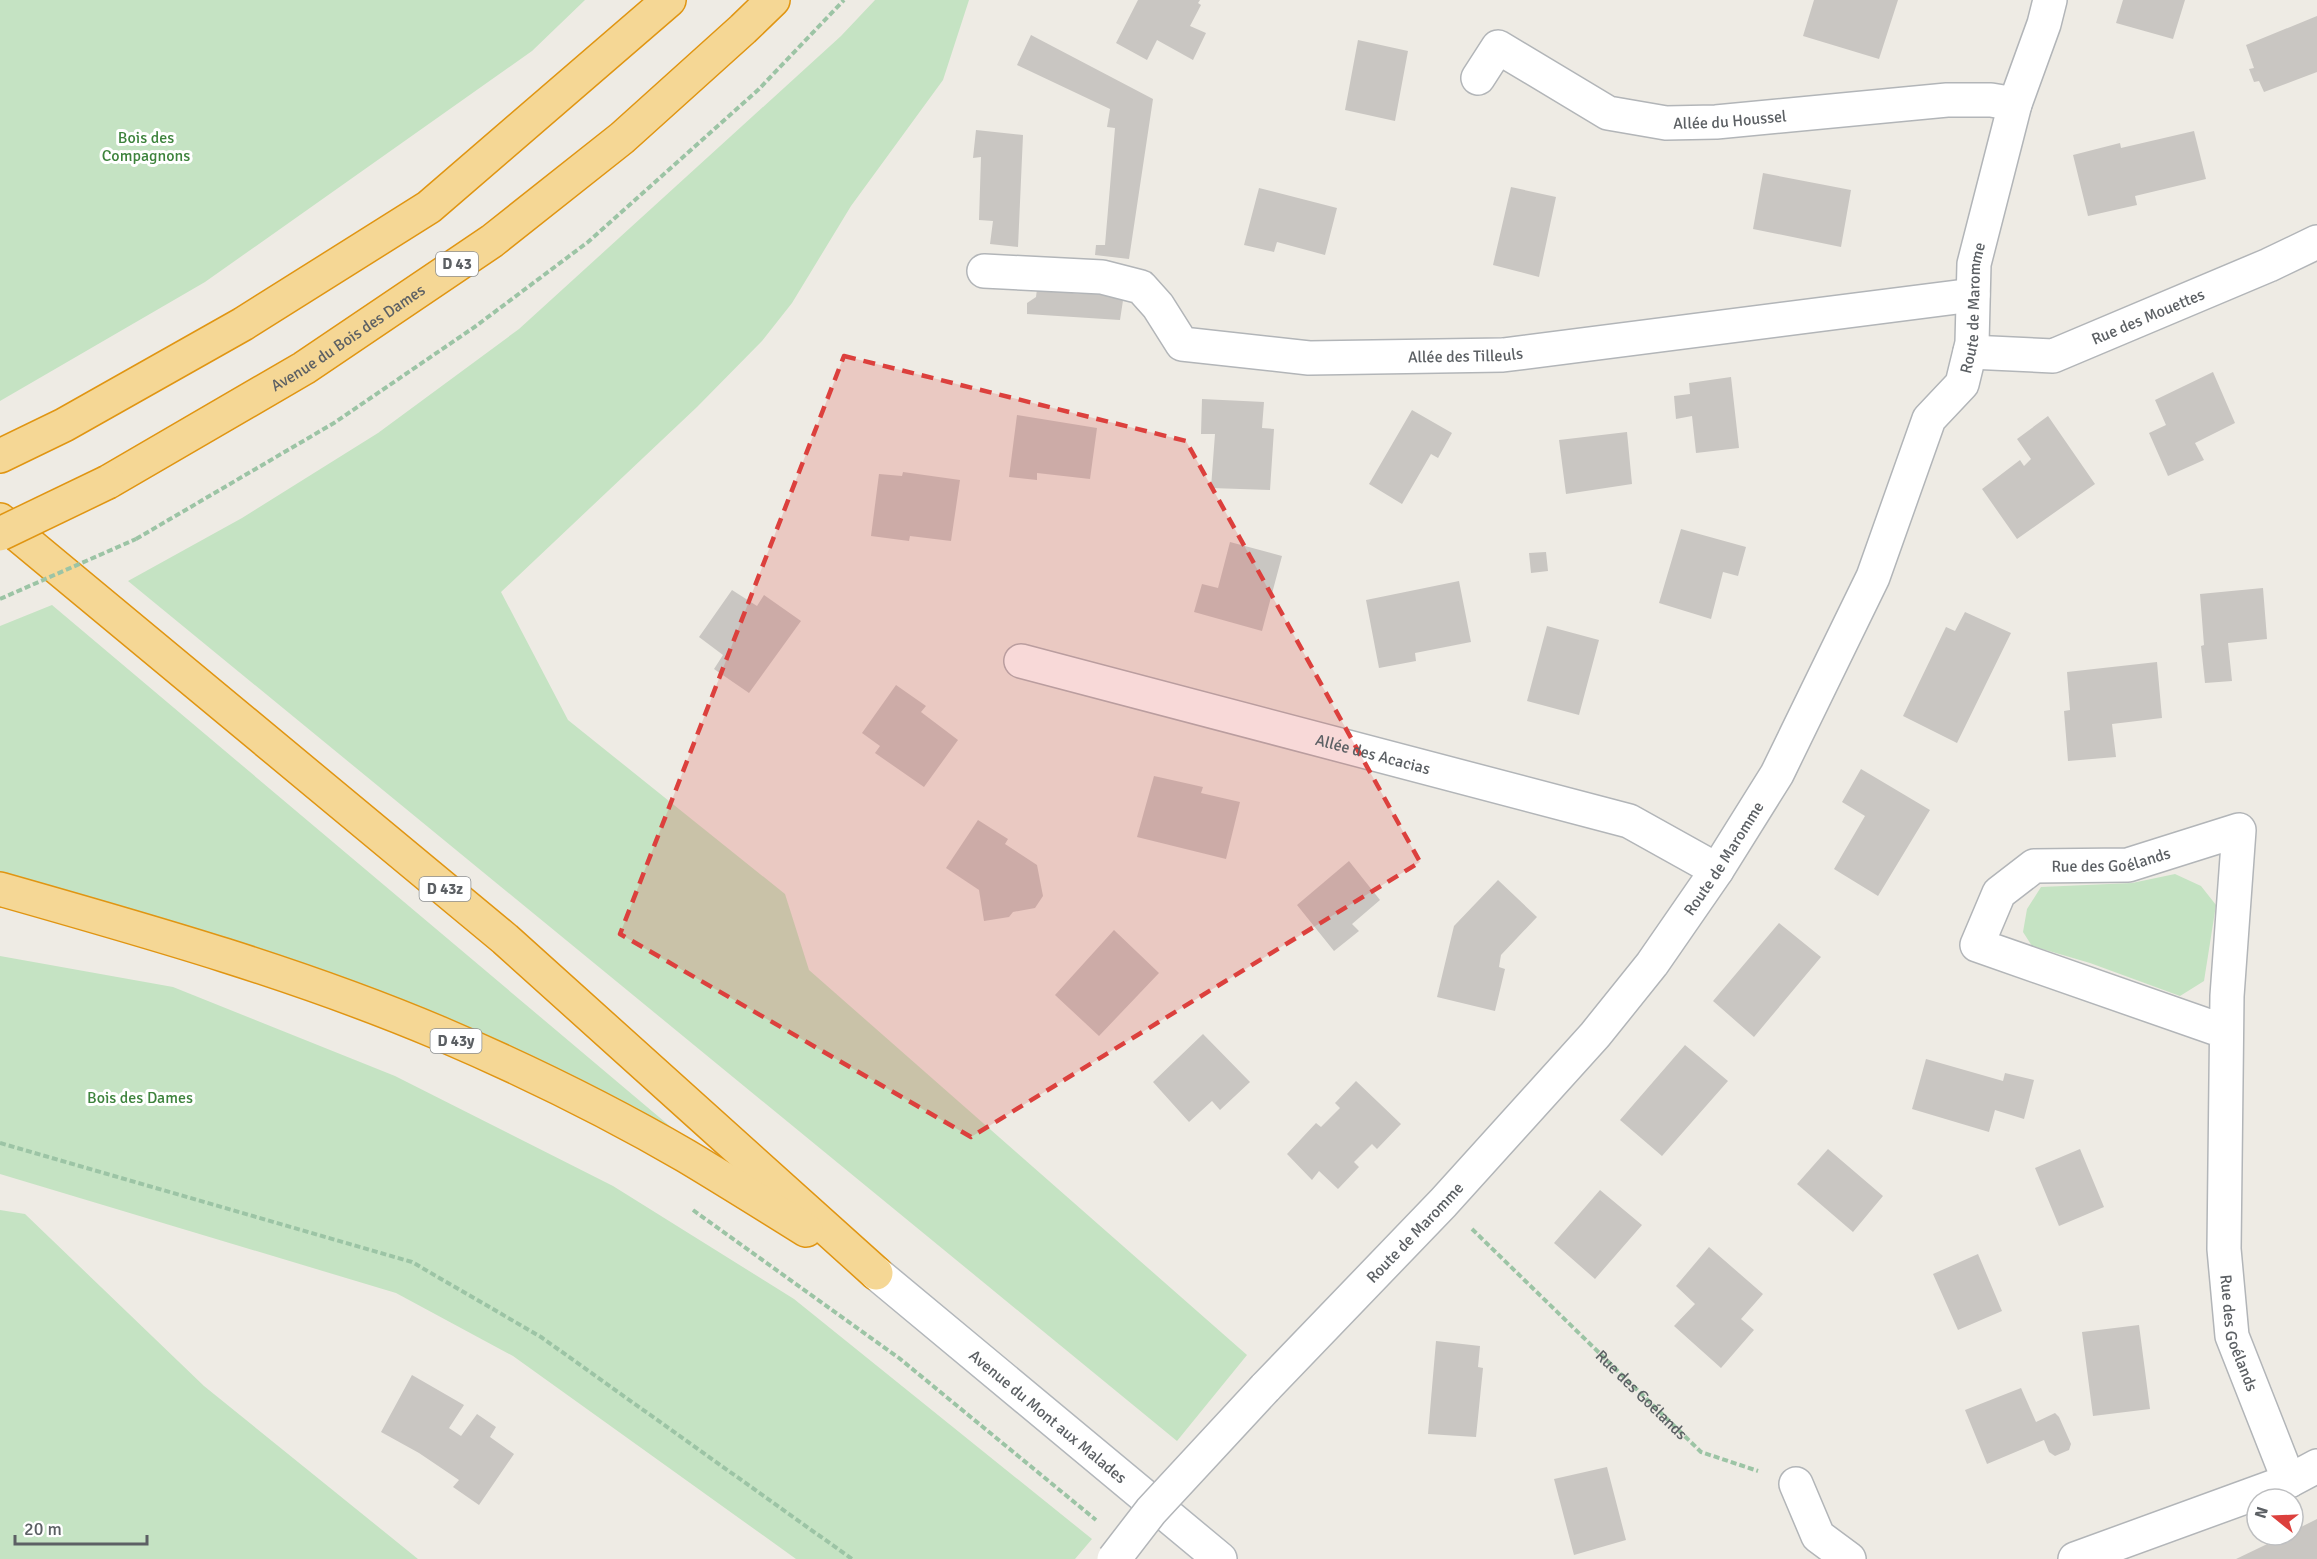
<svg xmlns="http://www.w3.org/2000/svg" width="2317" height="1559" viewBox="0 0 2317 1559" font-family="Signika,sans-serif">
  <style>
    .green { fill: #c5e3c3 }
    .building { fill: #c9c6c2 }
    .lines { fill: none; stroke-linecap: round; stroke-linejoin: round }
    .street-casing { stroke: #b2b5b8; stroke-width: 36 }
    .secondary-casing { stroke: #b3b7bb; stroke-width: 36 }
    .highway-casing { stroke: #e09512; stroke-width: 36 }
    .path { stroke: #9cc4a5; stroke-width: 4; stroke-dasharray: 6 3; stroke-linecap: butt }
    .street { stroke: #fff; stroke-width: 33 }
    .secondary { stroke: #fff; stroke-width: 33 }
    .highway { stroke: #f5d795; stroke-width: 33 }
    .street-bridge-casing { stroke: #b2b5b8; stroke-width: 36; stroke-linecap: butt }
    .highway-bridge-casing { stroke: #e09512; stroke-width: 36; stroke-linecap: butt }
    .path-bridge { stroke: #9cc4a5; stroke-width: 4; stroke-dasharray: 6 3; stroke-linecap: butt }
    .street-bridge { stroke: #fff; stroke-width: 33 }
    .highway-bridge { stroke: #f5d795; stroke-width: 33 }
    .marked { fill: #dc403d; fill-opacity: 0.2; stroke: #dc403d; stroke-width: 4.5; stroke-dasharray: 12 8; stroke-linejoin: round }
    .labels { text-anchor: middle; stroke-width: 6; stroke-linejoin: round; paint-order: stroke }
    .shield { fill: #fff; stroke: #8d9092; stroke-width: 1.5 }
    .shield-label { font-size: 15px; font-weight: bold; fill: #5c6064 }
    .street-label { font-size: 16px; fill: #5c6064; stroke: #fff }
    .park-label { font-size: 16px; fill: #3d833c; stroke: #fff }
  </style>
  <rect width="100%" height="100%" fill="#eeebe4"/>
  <path class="green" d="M0,0H585L532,51L205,282L0,401Z
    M875,0H969L943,80L851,206L792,303L762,341L697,407L501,592L568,720L785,894L809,970L1247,1355L1177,1441L128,581L242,518L378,433L519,329L841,36Z
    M52,605L672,1128L660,1141L317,969L163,918L0,881V626Z
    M2175,874L2201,886L2216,905L2204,981L2180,996L2090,963L2032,946L2023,932L2027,909L2041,887L2132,883Z
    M0,956L173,987L395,1076L613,1186L794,1299L1092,1539L1075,1559H796L513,1356L396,1293L0,1174Z
    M0,1210L25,1214L204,1386L418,1559H0Z"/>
  <path class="building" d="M1138,0H1200L1198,3L1201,5L1190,26L1206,33L1193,60L1157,40L1147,60L1116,43Z
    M1814,0H1898L1879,59L1803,36Z
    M2123,0H2185L2173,39L2116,23Z
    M2317,16V72L2264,92L2259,81L2254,82L2249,69L2254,68L2246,45Z
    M1031,35L1153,99L1129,259L1095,255L1096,245H1105L1115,128L1107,127L1110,109L1017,65Z
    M1358,40L1408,51L1395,121L1345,110Z
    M976,130L1023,135L1018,247L990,244L993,221L979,220L981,157L973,158Z
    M2194,131L2206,179L2135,196L2137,205L2088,216L2073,155L2120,143L2121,148Z
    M1763,173L1851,190L1841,247L1753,229Z
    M1511,187L1556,197L1539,277L1493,265Z
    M1259,188L1337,208L1325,255L1277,242L1274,252L1244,245Z
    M1037,289L1081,294H1124L1120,320L1027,314V303L1036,297Z
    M2213,372L2235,423L2195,443L2204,460L2168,476L2149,433L2166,425L2155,400Z
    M1731,377L1739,448L1696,453L1692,416L1676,419L1674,396L1690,394L1689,383Z
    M1202,399L1264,402L1262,428L1274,429L1270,490L1211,488L1215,434H1201Z
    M1412,410L1452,433L1438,458L1431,454L1402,504L1369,484Z
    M1017,415L1097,428L1090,479L1037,473V480L1009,477Z
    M2048,416L2095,484L2017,539L1982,489L2020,460L2024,466L2031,459L2017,439Z
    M1627,432L1632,484L1566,494L1559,440Z
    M903,472L960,480L951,541L910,536L909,541L871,536L879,474L902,476Z
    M1681,529L1746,547L1738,576L1723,572L1711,619L1659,603Z
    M1230,542L1282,556L1262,631L1194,612L1202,584L1218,588Z
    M1546,552L1548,571L1531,573L1529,553Z
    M1459,581L1471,642L1415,653L1416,661L1379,668L1366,600Z
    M2263,588L2267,639L2228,643L2232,681L2205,683L2201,646L2204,645L2200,594Z
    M732,590L757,606L764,595L801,621L749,693L714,669L723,655L699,637Z
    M1965,612L2011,633L1957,743L1903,716L1946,627L1955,631Z
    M1547,626L1599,640L1579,715L1527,701Z
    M2157,662L2162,718L2112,724L2116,757L2068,761L2064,711L2070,710L2067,672Z
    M896,685L926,706L921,712L958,740L924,787L875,753L880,746L862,733Z
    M1861,769L1930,810L1878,896L1834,869L1865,816L1842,802Z
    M1154,776L1203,787L1201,793L1240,802L1226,859L1137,837Z
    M978,820L1008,839L1005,844L1037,865L1043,896L1035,908L1013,912L1009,917L984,921L979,890L946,868Z
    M1349,861L1380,900L1352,924L1359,931L1334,951L1297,905Z
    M1498,880L1537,917L1501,955L1499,967L1505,969L1495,1011L1437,997L1454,926Z
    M1779,923L1821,957L1754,1037L1713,1001Z
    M1114,930L1159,973L1099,1036L1055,995Z
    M1203,1034L1250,1082L1220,1110L1212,1101L1189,1122L1153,1082Z
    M1685,1045L1728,1081L1662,1156L1620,1120Z
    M1926,1059L2003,1081L2005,1073L2034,1080L2024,1119L1995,1110L1989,1132L1912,1109Z
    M1356,1081L1401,1124L1377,1149L1372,1144L1354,1162L1359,1167L1338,1189L1319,1171L1312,1180L1287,1154L1316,1123L1321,1127L1340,1108L1335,1103Z
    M1828,1149L1883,1196L1853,1232L1797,1184Z
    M2080,1149L2104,1207L2059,1226L2035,1168Z
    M1600,1190L1642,1225L1595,1279L1554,1243Z
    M1709,1247L1763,1294L1741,1319L1754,1330L1721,1368L1674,1326L1695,1304L1676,1286Z
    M1978,1254L2002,1311L1958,1330L1933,1274Z
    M2139,1325L2150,1409L2093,1416L2082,1332Z
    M1436,1341L1480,1346L1478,1367L1483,1368L1476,1437L1428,1434Z
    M412,1375L464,1405L449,1428L461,1436L477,1414L496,1427L490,1437L514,1454L479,1505L453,1487L459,1480L419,1453L381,1432Z
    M2021,1388L2036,1422L2055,1413L2059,1417L2071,1444L2069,1450L2055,1456L2049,1452L2044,1440L1987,1464L1965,1410Z
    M1607,1467L1626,1540L1574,1555L1554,1479Z
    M2317,1519V1559H2236L2286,1535H2293V1531Z"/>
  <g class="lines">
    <g class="street-casing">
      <g id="street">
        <path id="s2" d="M1478,78L1498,47L1608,113L1666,123L1716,122L1947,100H1991L2015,104"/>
        <path id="s3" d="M984,271L1102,277L1141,287L1158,306L1182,344L1309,358L1503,355L1973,295"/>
        <path id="s4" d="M1970,352L2053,356L2269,265L2317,242"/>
        <path id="s5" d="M1021,661L1629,821L1717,870"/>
        <path id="s6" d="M2226,1032L1977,945L1999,893L2034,866L2128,865L2239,830L2227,996L2224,1249L2232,1336L2289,1481"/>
        <path id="s7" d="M1265,1388L1443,1203L1595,1035L1652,964L1717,870L1777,774L1873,577L1929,419L1962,384L1972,343L1974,264L2015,104L2044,24L2050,0"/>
        <path d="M1796,1484L1818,1536L1849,1559"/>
        <path d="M2075,1559L2289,1481L2317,1466"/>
      </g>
    </g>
    <g class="secondary-casing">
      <g id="secondary">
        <path id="s8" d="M876,1273L1220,1559"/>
      </g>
    </g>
    <g class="highway-casing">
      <g id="highway">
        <path d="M0,456L64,425L243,324L429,207L669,0"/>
        <path id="s9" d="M108,482L304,368L492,241L622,138L743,29L773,0"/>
        <path d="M0,520L505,939L876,1273"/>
        <path d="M0,889C148,931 297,973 439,1033C523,1069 607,1110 686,1156C726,1180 766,1205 806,1230"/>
      </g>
    </g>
    <g class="path">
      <path d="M136,539L334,423L476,326L588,242L759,89L844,0"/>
      <path d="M0,1143L412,1262L541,1337L852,1559"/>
      <path d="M693,1210L899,1358L1096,1520"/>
      <path id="s1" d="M1472,1229L1701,1452L1758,1471"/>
    </g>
    <use href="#street" class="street"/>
    <use href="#secondary" class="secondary"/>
    <use href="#highway" class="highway"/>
    <g class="street-bridge-casing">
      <path id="street-bridge" d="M1114,1559L1151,1511L1265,1388"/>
    </g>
    <g class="highway-bridge-casing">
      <path id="highway-bridge" d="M0,534L108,482"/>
    </g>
    <path class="path-bridge" d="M0,599L136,539"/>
    <use href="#street-bridge" class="street-bridge"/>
    <use href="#highway-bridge" class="highway-bridge"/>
  </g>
  <path class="marked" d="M844,356L1186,441L1420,862L971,1137L620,934Z"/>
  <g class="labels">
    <g class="shield">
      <rect x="436" y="252" width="42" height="24" rx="4.5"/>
      <rect x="419.5" y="877" width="51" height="24" rx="4.5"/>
      <rect x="430.5" y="1029" width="51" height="24" rx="4.5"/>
    </g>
    <g class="shield-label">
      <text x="457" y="269">D 43</text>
      <text x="445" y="894">D 43z</text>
      <text x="456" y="1046">D 43y</text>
    </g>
    <g class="street-label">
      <text dy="6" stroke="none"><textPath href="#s2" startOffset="288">Allée du Houssel</textPath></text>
      <text dy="6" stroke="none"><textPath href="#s7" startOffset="1314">Route de Maromme</textPath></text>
      <text dy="6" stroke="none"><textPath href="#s4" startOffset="186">Rue des Mouettes</textPath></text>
      <text dy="6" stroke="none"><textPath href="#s9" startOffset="280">Avenue du Bois des Dames</textPath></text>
      <text dy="6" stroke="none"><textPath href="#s3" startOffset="513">Allée des Tilleuls</textPath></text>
      <text dy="6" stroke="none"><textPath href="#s5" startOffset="364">Allée des Acacias</textPath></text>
      <text dy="6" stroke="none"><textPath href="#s7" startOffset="702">Route de Maromme</textPath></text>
      <text dy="6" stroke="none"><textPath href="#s6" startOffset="442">Rue des Goélands</textPath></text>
      <text dy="6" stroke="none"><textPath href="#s7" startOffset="216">Route de Maromme</textPath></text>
      <text dy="6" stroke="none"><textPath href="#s6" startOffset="1080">Rue des Goélands</textPath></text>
      <text dy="6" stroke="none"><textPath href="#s1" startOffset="237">Rue des Goélands</textPath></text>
      <text dy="6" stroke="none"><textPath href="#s8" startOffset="224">Avenue du Mont aux Malades</textPath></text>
    </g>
    <g class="park-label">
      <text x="146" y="143">Bois des<tspan x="146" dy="18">Compagnons</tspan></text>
      <text x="140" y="1103">Bois des Dames</text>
    </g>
  </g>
  <g transform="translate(2275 1517) rotate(288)"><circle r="28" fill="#ffffff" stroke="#bebfc1" stroke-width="1.5"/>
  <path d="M0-4.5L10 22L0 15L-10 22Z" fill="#dc403d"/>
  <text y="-9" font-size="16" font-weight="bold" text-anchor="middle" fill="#5c6064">N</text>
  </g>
  <path d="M15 1535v9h132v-9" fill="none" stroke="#5c6064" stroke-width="3"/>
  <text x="24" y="1535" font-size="18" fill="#5c6064" stroke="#ffffff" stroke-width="4.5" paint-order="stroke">20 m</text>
</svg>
